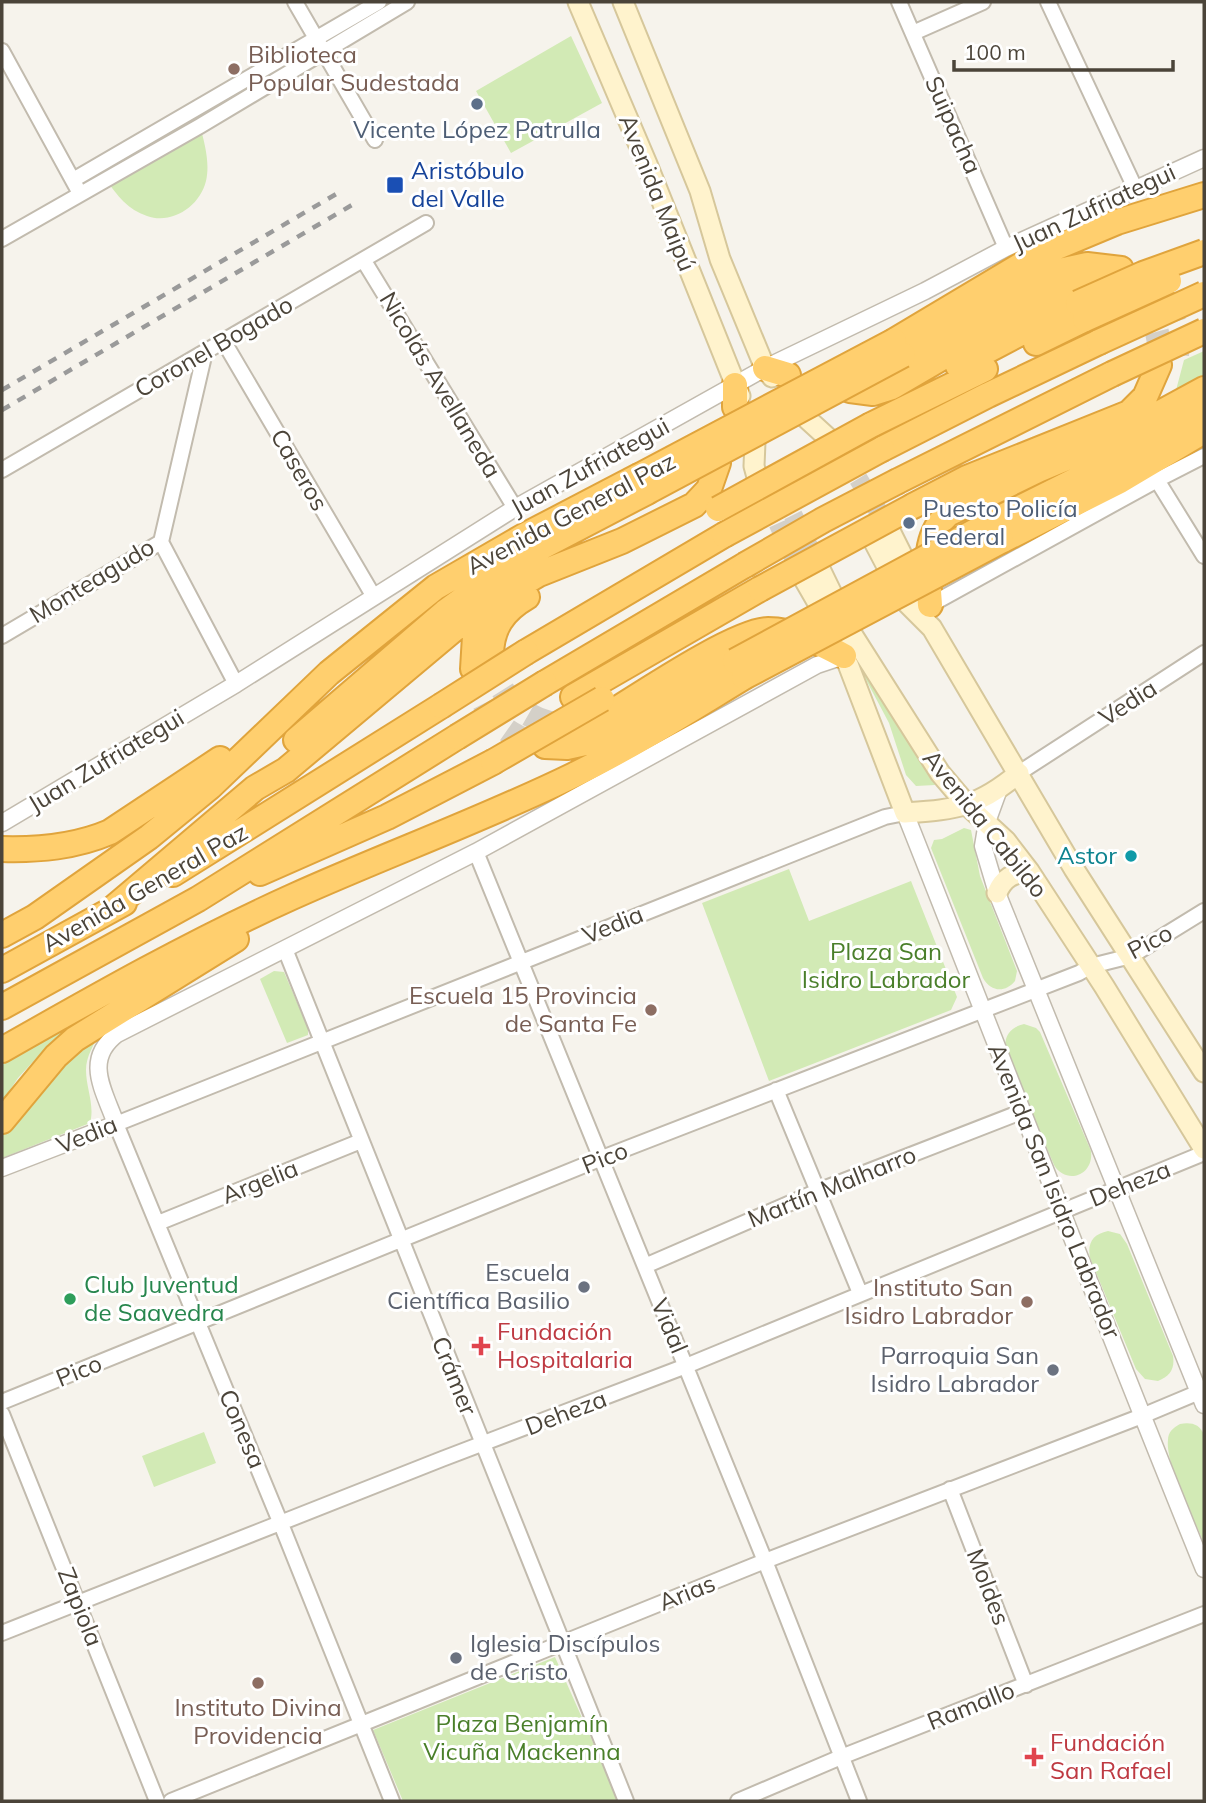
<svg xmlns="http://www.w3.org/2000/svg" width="1206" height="1803" viewBox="0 0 1206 1803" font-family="Mulish,sans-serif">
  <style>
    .green { fill: #d2eab5 }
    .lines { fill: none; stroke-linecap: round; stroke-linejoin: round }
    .secondary-tunnel { stroke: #d4d0c8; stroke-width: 19; stroke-dasharray: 19 10; stroke-linecap: butt }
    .motorway-tunnel { stroke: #d4d0c8; stroke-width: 24; stroke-dasharray: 24 12; stroke-linecap: butt }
    .minor-casing { stroke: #c2bbae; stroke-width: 18 }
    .tertiary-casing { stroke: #c2bbae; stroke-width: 19 }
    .secondary-casing { stroke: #d6c79b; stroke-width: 23 }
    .motorway-casing { stroke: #e0a43c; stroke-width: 28 }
    .minor { stroke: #fff; stroke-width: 14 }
    .tertiary { stroke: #fff; stroke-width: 16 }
    .secondary { stroke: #fff3cd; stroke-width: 19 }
    .motorway { stroke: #ffcf6e; stroke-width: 24 }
    .rail { stroke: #9a9a9a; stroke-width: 4.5; stroke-dasharray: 9 9; stroke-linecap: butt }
    .motorway-bridge-casing { stroke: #e0a43c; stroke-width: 28; stroke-linecap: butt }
    .motorway-bridge { stroke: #ffcf6e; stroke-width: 24 }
    .education-dot { fill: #8d6e63; stroke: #fff; stroke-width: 2.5 }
    .service-dot { fill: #5c6f8a; stroke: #fff; stroke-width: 2.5 }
    .transit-dot { fill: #1a4fb4; stroke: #fff; stroke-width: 2.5 }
    .culture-dot { fill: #0f9aa8; stroke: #fff; stroke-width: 2.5 }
    .worship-dot { fill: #6b7280; stroke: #fff; stroke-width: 2.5 }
    .leisure-dot { fill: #2e9e5b; stroke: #fff; stroke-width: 2.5 }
    .health-dot { fill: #e0444e; stroke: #fff; stroke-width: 2.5 }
    .labels { text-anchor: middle; stroke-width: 6; stroke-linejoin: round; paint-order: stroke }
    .education-label { font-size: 24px; fill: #785e54; stroke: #fff; text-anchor: end }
    .street-label { font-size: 24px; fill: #4b4439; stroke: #fff }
    .service-label { font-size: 24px; fill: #4e5e75; stroke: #fff }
    .transit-label { font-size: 24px; fill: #164399; stroke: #fff; text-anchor: start }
    .culture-label { font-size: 24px; fill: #0d838f; stroke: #fff; text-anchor: end }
    .park-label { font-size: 24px; fill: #4a7f2a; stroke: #fff }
    .worship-label { font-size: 24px; fill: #5b616d; stroke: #fff; text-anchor: end }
    .leisure-label { font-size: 24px; fill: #27864d; stroke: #fff; text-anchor: start }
    .health-label { font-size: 24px; fill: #be3a42; stroke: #fff; text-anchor: start }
  </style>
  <rect width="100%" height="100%" fill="#f6f3ec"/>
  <path class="green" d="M571,36L602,103L511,153L476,91Z
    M200,126C205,144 210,164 206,181C200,206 172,225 147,216C128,210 117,195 106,180Z
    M1204,351V379L1175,394L1184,360Z
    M859,656L934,780L935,785L916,786L906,775L889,723L855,659Z
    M964,828L971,830L980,876L1017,971L1015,981C1005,993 991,992 983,978L931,848L934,840L942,839Z
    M789,869L809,921L911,881L957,997L951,1010L769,1081L702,903Z
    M186,957L52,1041L18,1078L2,1102V1065Z
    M274,971L284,972L308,1028V1035L287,1043L260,979Z
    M1024,1024L1036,1028L1040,1032L1091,1151C1094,1176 1066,1185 1054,1165L1006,1051C1003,1037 1010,1027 1024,1024Z
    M100,1032C94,1045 86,1056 86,1070C86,1088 95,1105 90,1123L2,1158V1135L34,1090Z
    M1108,1231L1120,1234L1127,1244L1173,1356C1175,1369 1170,1376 1158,1381L1145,1379L1136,1369L1090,1258C1087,1243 1093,1234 1108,1231Z
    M1180,1424C1191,1422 1200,1424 1204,1435V1543C1194,1519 1165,1464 1168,1440C1168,1432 1173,1428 1180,1424Z
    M204,1432L216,1463L154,1487L142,1456Z
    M555,1657L619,1801H403L373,1730Z"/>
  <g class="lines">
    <path class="secondary-tunnel" d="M821,442L871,536
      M843,454L888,527
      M780,489L818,565
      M766,497L801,574"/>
    <path class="motorway-tunnel" d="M1138,276C1167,294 1180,322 1177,355
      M1139,301C1156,318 1162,342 1159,365
      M491,656C496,700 530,724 572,727
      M473,669C482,713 500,736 545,746"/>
    <g class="minor-casing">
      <path id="minor" d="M295,2L375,140
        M899,2L1006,248
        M1048,2L1135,188
        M913,33L983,2
        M2,51L77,188
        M73,180L379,2
        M2,239L200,126L407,2
        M364,261L515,508
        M224,342L374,597
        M2,470L426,223
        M1157,480L1204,556
        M161,542L236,684
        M930,605L1157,480L1204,456
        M2,636L161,542L205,352
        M1019,773L1204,653
        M476,852L765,1561L859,1801
        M285,949L626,1801
        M776,1090L860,1293
        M158,1223L361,1141
        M645,1266L818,1191L1021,1112
        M2,1402L602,1158L1079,973L1091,966L1131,956L1204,911
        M2,1414L157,1801
        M950,1489L1026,1685
        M2,1633L442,1459L686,1366L1204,1153
        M171,1801L765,1561L1142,1416L1204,1390
        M392,1801L281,1524L116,1124L885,817L905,813
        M738,1801L841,1757L1204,1614"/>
    </g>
    <g class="tertiary-casing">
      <path id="tertiary" d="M999,789L987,822L983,846L997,893L1204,1405
        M905,813C1005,1065 1102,1318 1204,1569
        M2,823L236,684L515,508L765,368L925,291L1006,248L1204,158
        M2,1168L116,1124C104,1090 83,1060 117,1034L476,852L817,665L844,656"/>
    </g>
    <g class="secondary-casing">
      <path id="secondary" d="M578,2L647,164L740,396
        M623,2L700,191L720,259L765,368L772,377
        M805,417L828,438
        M755,442L754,466L757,477
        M888,527L901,553L908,582
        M871,536L905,601L932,628L1074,869L1204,1072
        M818,565L850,631L940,773L968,806L1006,841L1029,871L1104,986L1204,1149
        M801,574L838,638L905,813C957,809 977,808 1019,773
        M997,893C1003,878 1013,873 1029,871"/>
    </g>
    <g class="motorway-casing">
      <path id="motorway" d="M894,341L1038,255L1117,222L1204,195
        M1036,343L1085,319
        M903,355L1055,272L1087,265L1121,269
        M958,366L1078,303
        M765,368L788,375
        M850,390L873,393L892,387L1054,292L1078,285L1095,284
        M735,407V385
        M871,425L985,369
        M882,449L988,395L1099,342
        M898,481L1112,374
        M913,506L967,478L1129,413L1145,397L1159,365
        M992,522L1118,459L1204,409
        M1001,541L1120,481L1204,431
        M930,605C928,574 922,536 948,514L1038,470L1114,438L1204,389
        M526,652L724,535
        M491,656C491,628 503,611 527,597
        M473,669L475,636L489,612
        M545,683L745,565
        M573,697L760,589
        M572,727H582L601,719C634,699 735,630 768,630C794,630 822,644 844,656
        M296,740L445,612L499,573L534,551L647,492
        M545,746L567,747L585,743L735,661
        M2,849C39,850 75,847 110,832L220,759
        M260,873L387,817L493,762
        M173,874L441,706
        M111,910L255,788L286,770L453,630L500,597L539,574L622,541L694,505L709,489L718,463
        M2,935L35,917L149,837L210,787L329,673L436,587L524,536L639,476
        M2,970L124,903
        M2,1007L198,899L457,737
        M2,1050C97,996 192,942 292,897C385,855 482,820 574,775C633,746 688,711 744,677
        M2,1121L56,1056L75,1039L236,939"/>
    </g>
    <use href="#minor" class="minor"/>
    <use href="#tertiary" class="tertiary"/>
    <use href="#secondary" class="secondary"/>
    <use href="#motorway" class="motorway"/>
    <path class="rail" d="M2,390L343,190
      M2,410L352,205"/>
    <g class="motorway-bridge-casing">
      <path id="motorway-bridge" d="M1078,303L1143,274L1204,252
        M1085,319L1169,281
        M1099,342L1204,294
        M1112,374L1204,331
        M639,476L894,341
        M647,492L903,355
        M718,509L871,425
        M724,535L882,449
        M745,565L823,520L898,481
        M760,589L913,506
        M735,661L992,522
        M744,677L1001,541
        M441,706L526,652
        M457,737L545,683
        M493,762L602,699"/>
    </g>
    <use href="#motorway-bridge" class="motorway-bridge"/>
  </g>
  <g class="education-dot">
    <circle cx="234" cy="69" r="7"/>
    <circle cx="651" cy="1010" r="7"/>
    <circle cx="1027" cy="1302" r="7"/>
    <circle cx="258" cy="1683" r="7"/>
  </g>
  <g class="service-dot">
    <circle cx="477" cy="104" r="7"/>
    <circle cx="909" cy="523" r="7"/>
  </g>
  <rect class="transit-dot" x="386" y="176" width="18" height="18" rx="3.5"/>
  <circle class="culture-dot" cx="1131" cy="856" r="7"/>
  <g class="worship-dot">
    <circle cx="584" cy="1287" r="7"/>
    <circle cx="1053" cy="1370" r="7"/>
    <circle cx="456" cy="1658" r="7"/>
  </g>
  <circle class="leisure-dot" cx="70" cy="1299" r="7"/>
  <g class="health-dot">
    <path d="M477.5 1335.5h7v7h7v7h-7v7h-7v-7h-7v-7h7z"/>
    <path d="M1030.5 1746.5h7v7h7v7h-7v7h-7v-7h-7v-7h7z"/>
  </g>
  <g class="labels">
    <g class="education-label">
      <text x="248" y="63" text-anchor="start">Biblioteca<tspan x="248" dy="28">Popular Sudestada</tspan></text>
      <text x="637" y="1004">Escuela 15 Provincia<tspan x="637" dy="28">de Santa Fe</tspan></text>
      <text x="1013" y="1296">Instituto San<tspan x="1013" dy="28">Isidro Labrador</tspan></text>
      <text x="258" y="1716" text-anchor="middle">Instituto Divina<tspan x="258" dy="28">Providencia</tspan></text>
    </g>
    <g class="street-label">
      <text transform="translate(953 125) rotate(66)" y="8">Suipacha</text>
      <text transform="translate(657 193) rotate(68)" y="8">Avenida Maipú</text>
      <text transform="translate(1094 208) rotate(-25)" y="8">Juan Zufriategui</text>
      <text transform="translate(214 347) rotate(-30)" y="8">Coronel Bogado</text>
      <text transform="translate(440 385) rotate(59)" y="8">Nicolás Avellaneda</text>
      <text transform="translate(590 467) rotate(-29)" y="8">Juan Zufriategui</text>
      <text transform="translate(299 470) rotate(60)" y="8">Caseros</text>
      <text transform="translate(571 514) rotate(-28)" y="8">Avenida General Paz</text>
      <text transform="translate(92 581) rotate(-31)" y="8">Monteagudo</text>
      <text transform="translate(1128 703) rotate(-33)" y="8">Vedia</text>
      <text transform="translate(106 761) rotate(-31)" y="8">Juan Zufriategui</text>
      <text transform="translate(985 824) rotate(51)" y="8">Avenida Cabildo</text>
      <text transform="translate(145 888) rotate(-30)" y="8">Avenida General Paz</text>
      <text transform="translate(613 925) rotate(-22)" y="8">Vedia</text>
      <text transform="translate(1150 942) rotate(-28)" y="8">Pico</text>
      <text transform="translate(87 1135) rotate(-22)" y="8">Vedia</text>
      <text transform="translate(605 1158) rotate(-22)" y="8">Pico</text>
      <text transform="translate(260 1182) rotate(-22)" y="8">Argelia</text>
      <text transform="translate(1130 1184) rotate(-22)" y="8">Deheza</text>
      <text transform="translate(832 1187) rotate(-22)" y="8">Martín Malharro</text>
      <text transform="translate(1054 1191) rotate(68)" y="8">Avenida San Isidro Labrador</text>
      <text transform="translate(669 1326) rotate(67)" y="8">Vidal</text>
      <text transform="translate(79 1371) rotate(-22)" y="8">Pico</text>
      <text transform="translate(454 1376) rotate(68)" y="8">Crámer</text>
      <text transform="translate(566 1413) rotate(-21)" y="8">Deheza</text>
      <text transform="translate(242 1429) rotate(67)" y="8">Conesa</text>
      <text transform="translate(988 1587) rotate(69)" y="8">Moldes</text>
      <text transform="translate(687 1593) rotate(-22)" y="8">Arias</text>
      <text transform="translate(80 1607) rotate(68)" y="8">Zapiola</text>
      <text transform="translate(971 1706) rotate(-22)" y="8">Ramallo</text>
    </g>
    <g class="service-label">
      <text x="477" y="138">Vicente López Patrulla</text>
      <text x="923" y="517" text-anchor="start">Puesto Policía<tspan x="923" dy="28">Federal</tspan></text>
    </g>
    <g class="transit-label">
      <text x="411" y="179">Aristóbulo<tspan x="411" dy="28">del Valle</tspan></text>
    </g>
    <g class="culture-label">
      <text x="1117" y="864">Astor</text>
    </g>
    <g class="park-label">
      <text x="886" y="960">Plaza San<tspan x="886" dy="28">Isidro Labrador</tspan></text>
      <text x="522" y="1732">Plaza Benjamín<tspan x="522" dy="28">Vicuña Mackenna</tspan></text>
    </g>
    <g class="worship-label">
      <text x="570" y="1281">Escuela<tspan x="570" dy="28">Científica Basilio</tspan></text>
      <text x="1039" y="1364">Parroquia San<tspan x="1039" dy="28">Isidro Labrador</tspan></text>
      <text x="470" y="1652" text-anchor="start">Iglesia Discípulos<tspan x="470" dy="28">de Cristo</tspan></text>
    </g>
    <g class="leisure-label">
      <text x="84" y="1293">Club Juventud<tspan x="84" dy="28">de Saavedra</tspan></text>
    </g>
    <g class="health-label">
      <text x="497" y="1340">Fundación<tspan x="497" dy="28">Hospitalaria</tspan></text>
      <text x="1050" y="1751">Fundación<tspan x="1050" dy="28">San Rafael</tspan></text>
    </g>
  </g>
  <rect width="1206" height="1803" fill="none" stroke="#4b4439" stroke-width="7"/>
  <path d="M954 60v10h219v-10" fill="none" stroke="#4b4439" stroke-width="3.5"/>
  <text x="964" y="60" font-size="21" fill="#4b4439" stroke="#ffffff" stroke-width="5" paint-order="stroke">100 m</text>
</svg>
